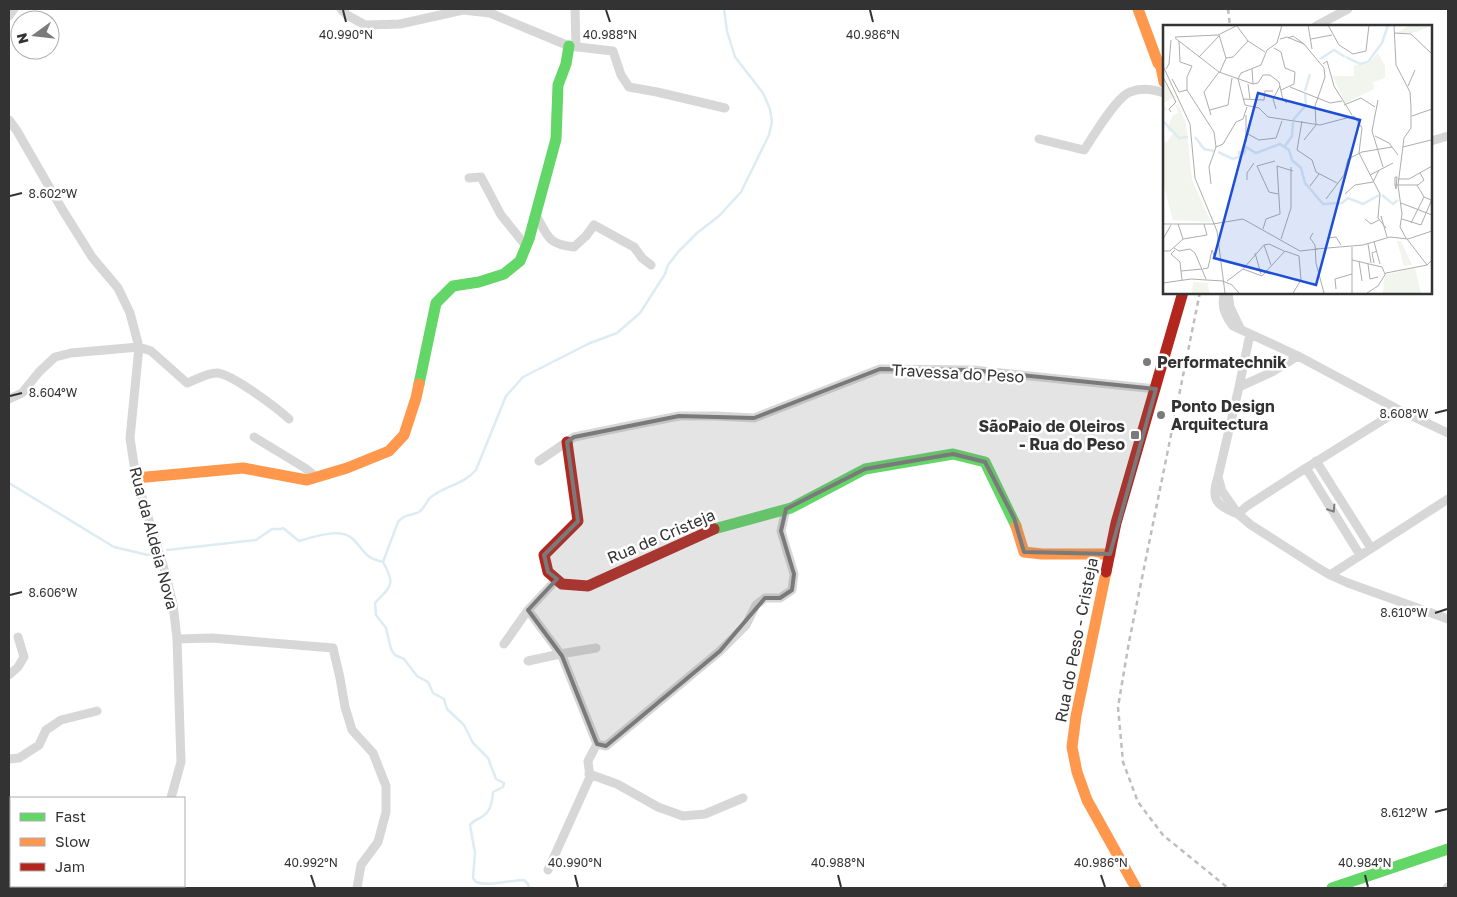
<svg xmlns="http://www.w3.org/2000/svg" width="1457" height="897" viewBox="0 0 1457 897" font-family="'Golos Text',sans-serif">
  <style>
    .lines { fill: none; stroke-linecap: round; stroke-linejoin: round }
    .stream { stroke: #ddebf3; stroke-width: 2.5 }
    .street { stroke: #d7d7d7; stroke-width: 9 }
    .fast { stroke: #63d668; stroke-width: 11 }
    .slow { stroke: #ff974d; stroke-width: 11 }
    .jam { stroke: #b3261e; stroke-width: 11 }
    .rail { stroke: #bebebe; stroke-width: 2.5; stroke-dasharray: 5 4; stroke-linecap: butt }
    .oneway { stroke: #7d7d7d }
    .marked { fill: #7a7a7a; fill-opacity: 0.2; stroke: #7a7a7a; stroke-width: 4; stroke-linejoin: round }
    .ticks { fill: none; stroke: #333; stroke-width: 2 }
    .poi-dot { fill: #7a7a7a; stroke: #fff; stroke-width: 2 }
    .labels { text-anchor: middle; stroke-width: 5; stroke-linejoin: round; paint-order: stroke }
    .poi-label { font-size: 16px; font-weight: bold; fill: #333; stroke: #fff; text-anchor: start }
    .street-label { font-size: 16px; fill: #333; stroke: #fff }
    .inset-river { fill: none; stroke: #ddebf3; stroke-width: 2.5 }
    .inset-road { fill: none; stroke: #adadad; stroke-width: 1 }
    .view { fill: #1d4ed8; fill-opacity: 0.15; stroke: #1d4ed8; stroke-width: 2.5 }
    .inset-edge { fill: none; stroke: #333; stroke-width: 2.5 }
    .ticks-label { font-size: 12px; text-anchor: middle; fill: #333; stroke: #fff; stroke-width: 5; stroke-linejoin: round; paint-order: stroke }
  </style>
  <rect width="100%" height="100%" fill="#fff"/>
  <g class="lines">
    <path class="stream" d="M9,483L114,547L148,555L155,554
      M167,550L256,540L272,529H281L283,528L299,541C313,537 341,527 353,539C366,552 363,557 383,562
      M383,562L398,522C404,514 411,516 419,512C425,508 426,501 431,497C445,486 464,484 476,470L506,396L523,377L590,343L617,333L640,313L665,274L668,265L679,251L697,233L719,216L741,192L769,135L772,122L770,109L763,93L735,57L727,31L724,9
      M383,562C396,585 391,586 375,603L376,615L386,628L391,649L395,655L404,659L417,676L428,682L433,693L444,699L447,709L464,725L473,743L488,758L496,779L504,783L503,787L493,792C492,803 491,812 480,818C475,820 473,821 470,825L475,853L473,878L476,882C489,887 509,880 524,880L528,884L529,888"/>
    <path class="street" d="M341,9L347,15L365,25L400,24L463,10L490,13L569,46L613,51L621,75L629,87L657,92L725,108
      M575,9L576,47
      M9,16L14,9
      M1316,26L1348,9
      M9,120L17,131L62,209L92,257L118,288L130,313L139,347L130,438L136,478L165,572L173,604L177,639L181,762L171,798
      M1039,139L1084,150C1093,137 1116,97 1130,92C1142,87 1153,89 1164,93
      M1431,141L1448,136
      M469,178L481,177L501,215L526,246
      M536,215C548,237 548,244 574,247L586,236L594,225L634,247L642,258L651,265
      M1225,292C1220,305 1225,316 1233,326L1298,356L1399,410L1448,433
      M1228,293L1230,307L1240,328
      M1239,387L1272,372L1298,356
      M9,399L22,393L39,372L55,357L71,353L139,347L151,351L187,383C195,380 208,373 216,373C230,372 278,409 289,419
      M254,437L305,468L316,477
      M539,461L574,437L628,426L679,416H716L754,418L880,369L973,370L1156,389
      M1316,461L1371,548
      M1306,468L1360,555
      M1218,477L1222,491L1238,514L1251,525L1315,566L1330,575L1348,583L1448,619
      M1238,514C1217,506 1210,500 1218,477L1239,387L1250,334
      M1238,514L1247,506L1306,468L1399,410
      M1330,575L1448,499
      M528,610L562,656L597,744L606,746L720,651L746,625L756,605L765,598H780L792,590L794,574L781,531L786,509
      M177,639L212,638L333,648L340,678L345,707L352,730L373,753L386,786V812L378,842L361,865L357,888
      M504,644L528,610L557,579
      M528,661L560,654L596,648
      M9,675L18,667L24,657L18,637
      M9,759L19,758L39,745L46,730L61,720L97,711
      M589,774L617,784L658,807L683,816L705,814L743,798
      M9,829L11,827
      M548,870L590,777L588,761L597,744
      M70,886L71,888
      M133,886L134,888
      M1447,888L1448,887"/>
    <path class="fast" d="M419,384L436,303L453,286L479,282L504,274L520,261L529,239L556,139L558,85L566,64L569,46
      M714,529L791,508L865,469L953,454L985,462L1016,526
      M1332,888L1448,849"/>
    <path class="slow" d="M1138,9L1158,63L1161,67L1164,82
      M136,478L243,468L307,480L347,468L389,451L404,435L416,398L419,384
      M1016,526L1024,552L1042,554H1110
      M1106,572L1076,716L1072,747L1077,772L1087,800L1136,888"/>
    <path class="jam" d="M567,442L578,521L544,555L548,572L562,584L588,586L714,529
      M1106,572L1116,523L1183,292"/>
    <path class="rail" d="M1228,9L1230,26
      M1200,292L1129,642L1118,707L1123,762L1138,802L1163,835L1228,888"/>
  </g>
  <defs><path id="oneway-chevron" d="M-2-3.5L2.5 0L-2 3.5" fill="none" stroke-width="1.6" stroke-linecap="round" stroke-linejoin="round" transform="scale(1.25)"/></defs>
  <use class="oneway" href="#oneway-chevron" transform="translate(1332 509) rotate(58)"/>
  <path class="marked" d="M880,369L973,370L1156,389L1110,554L1024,552L1014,518L985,462L953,454L865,469L786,509L781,531L794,574L792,590L780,598H765L720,651L606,746L597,744L562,656L528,610L557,579L548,572L544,555L578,521L567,442L574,437L679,416L754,418Z"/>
  <path class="ticks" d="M343,10L346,22M606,10L610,22M870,10L873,22M10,196L22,193M10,396L22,393M1435,413L1447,410M10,595L22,592M1435,613L1447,609M1435,812L1447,809M311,875L315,887M575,875L578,887M838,875L841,887M1101,875L1105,887M1365,875L1368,887"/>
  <g class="poi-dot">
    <circle cx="1147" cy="362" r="5"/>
    <circle cx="1161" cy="415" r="5"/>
    <rect x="1130" y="430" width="10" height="10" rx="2.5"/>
  </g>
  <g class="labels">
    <g class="poi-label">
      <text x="1157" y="368">Performatechnik</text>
      <text x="1171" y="412">Ponto Design<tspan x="1171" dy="18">Arquitectura</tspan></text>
      <text x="1125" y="432" text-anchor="end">SãoPaio de Oleiros<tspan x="1125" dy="18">- Rua do Peso</tspan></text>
    </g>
    <g class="street-label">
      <text transform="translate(958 373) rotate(3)" y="6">Travessa do Peso</text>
      <text transform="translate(661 536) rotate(-23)" y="6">Rua de Cristeja</text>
      <text transform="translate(154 538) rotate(75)" y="6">Rua da Aldeia Nova</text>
      <text transform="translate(1076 640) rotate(-79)" y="6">Rua do Peso - Cristeja</text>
    </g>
  </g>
  <g transform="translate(1163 25)">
    <rect width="269" height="269" fill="#fff"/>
    <path d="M247,0H269V1L250,8H234ZM215,28L222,41V53L210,57L211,64L182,78L170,51H191V40L205,39ZM0,52L12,72L0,78L4,85L0,87ZM15,79L23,98L29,155L48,197L10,195L0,159V116L4,117L10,108L4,106L9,91L15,88L13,80ZM234,216H238L249,240L241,241ZM252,243L258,268H220L222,250ZM30,257L45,258L46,268H29Z" fill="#f1f5ed"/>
    <path class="inset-river" d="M183,32L197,39L205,37L219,18L225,0M157,34L171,25L182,32M142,66L147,49M130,95L143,80L142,69M0,96L16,113L25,112M32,112L41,124L52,126M122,121L129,111L130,97M55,127L70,134L76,132V127L81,128L83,122L93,128L117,119L126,125L129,135L138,143L142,158L160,179L179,178L185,173L200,179L216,170M219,170L230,179L235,175"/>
    <path class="inset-road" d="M145,0L149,24M165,0L176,20L190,29L203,26L206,0M231,0L233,40L247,67L248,82V103L241,113L235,160L239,189L237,202L243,213M74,1L85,16L102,27M231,8L248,9L269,29M56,10L63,33M12,12L55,10L75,0M12,13L56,47L90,59M125,13L130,11L141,19M117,14L124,12L141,19L161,43L162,52L152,81L153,100L141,115M148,14L169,10M16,16L17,37L29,41M111,23L118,27L122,43L132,47L131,59L118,65M36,32L56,11M63,33L70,32L85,16M160,39L164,36L171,61L189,90M0,41L27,99L32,153L54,206L62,268M29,41L24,52V65L51,107L53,122L46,142L48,159M3,44L6,39L8,15M89,44L90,59M57,47L63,33M0,52L13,77L6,84L8,87M9,54L16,67L24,65M75,54L82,80L96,83L105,92L157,100L191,91L199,103L196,128L217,169L215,193L223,203M75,54L78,48L98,40L104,25L114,18L119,0M85,59L87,74M90,59L95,58L100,50H107L116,57L120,75L124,78M245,61L252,45M127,62L167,78L179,76M80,74L101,75L102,66H110M215,75L209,106L220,142M181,80L198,73L212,82M113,84L110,74L117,61M47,85L65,80L69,53M48,90L41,67L56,47M249,91L269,84M139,96L134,125L149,135L153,147M83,108L96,115L113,113L119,96M212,111L226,118L235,130M83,117V90M53,122L60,119L73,97L80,94L84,82M240,122L268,115M112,136L94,141L106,167L115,169M153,147L174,158M207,150L230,138M232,152H234L233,164L232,160ZM235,154H246L269,141M84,155V148L91,138M232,160H255L261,155L257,148M254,160L261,172L268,175M147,161L156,149M182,169L192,160L210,157L216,145M163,174L181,150L185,134L199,127L229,122M238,178L269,190M218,191L224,212M202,194L208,199L216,195M239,194L258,200L269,174M248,198L261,172M0,199H50L80,194L137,226L155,224M100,204L103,194L117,189L114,141L130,146M150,208L147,213L152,220L153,238L161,268M165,213L173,212L178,220M0,214L8,200M20,214L44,210L41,199M118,214L128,183V142M244,214L264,240M211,217L217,239M205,219L208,238M101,220L108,240M189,222V268M11,223L16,226L27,224L32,228L43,254M153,224L200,220L227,212L245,214L269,206M12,225L8,229L17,237L19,255M0,226H7L20,214L15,199M92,228L98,249M189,235L219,242L222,249M196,236L199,256M211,238L209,228L214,226M205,239L207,254L215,252M40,244L45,243L49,225L53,235M80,244L99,251L122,226L136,231M18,246L39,244M64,256L80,244L101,220L106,219L121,226M0,258L28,254L60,256L69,260L76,268M173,264L172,254L189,249M130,268L138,255L136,231M204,268L215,261L223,248L264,240L269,235"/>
    <path class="view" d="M95,68L197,95L153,260L51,233Z"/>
    <rect width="269" height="269" class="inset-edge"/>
  </g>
  <g class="ticks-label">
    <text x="346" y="39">40.990°N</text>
    <text x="610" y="39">40.988°N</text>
    <text x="873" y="39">40.986°N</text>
    <text x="53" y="198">8.602°W</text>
    <text x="53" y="397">8.604°W</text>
    <text x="1404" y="418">8.608°W</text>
    <text x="53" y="597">8.606°W</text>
    <text x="1404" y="617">8.610°W</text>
    <text x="1404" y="817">8.612°W</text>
    <text x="311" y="867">40.992°N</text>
    <text x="575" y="867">40.990°N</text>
    <text x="838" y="867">40.988°N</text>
    <text x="1101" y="867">40.986°N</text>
    <text x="1365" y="867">40.984°N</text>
  </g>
  <rect width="1457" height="897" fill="none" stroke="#333333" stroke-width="20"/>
  <rect x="10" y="797" width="175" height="90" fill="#ffffff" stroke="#adadad"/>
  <rect x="20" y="813" width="25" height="8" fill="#63d668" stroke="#adadad"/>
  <text x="55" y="822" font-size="15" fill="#333333">Fast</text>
  <rect x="20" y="838" width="25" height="8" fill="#ff974d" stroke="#adadad"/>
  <text x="55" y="847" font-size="15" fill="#333333">Slow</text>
  <rect x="20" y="863" width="25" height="8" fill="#b3261e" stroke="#adadad"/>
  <text x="55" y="872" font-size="15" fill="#333333">Jam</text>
  <g transform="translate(35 35) rotate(255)"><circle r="24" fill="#ffffff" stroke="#adadad"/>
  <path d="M0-4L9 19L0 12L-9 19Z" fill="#7a7a7a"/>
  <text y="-8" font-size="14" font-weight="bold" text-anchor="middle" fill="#333333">N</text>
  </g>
</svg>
